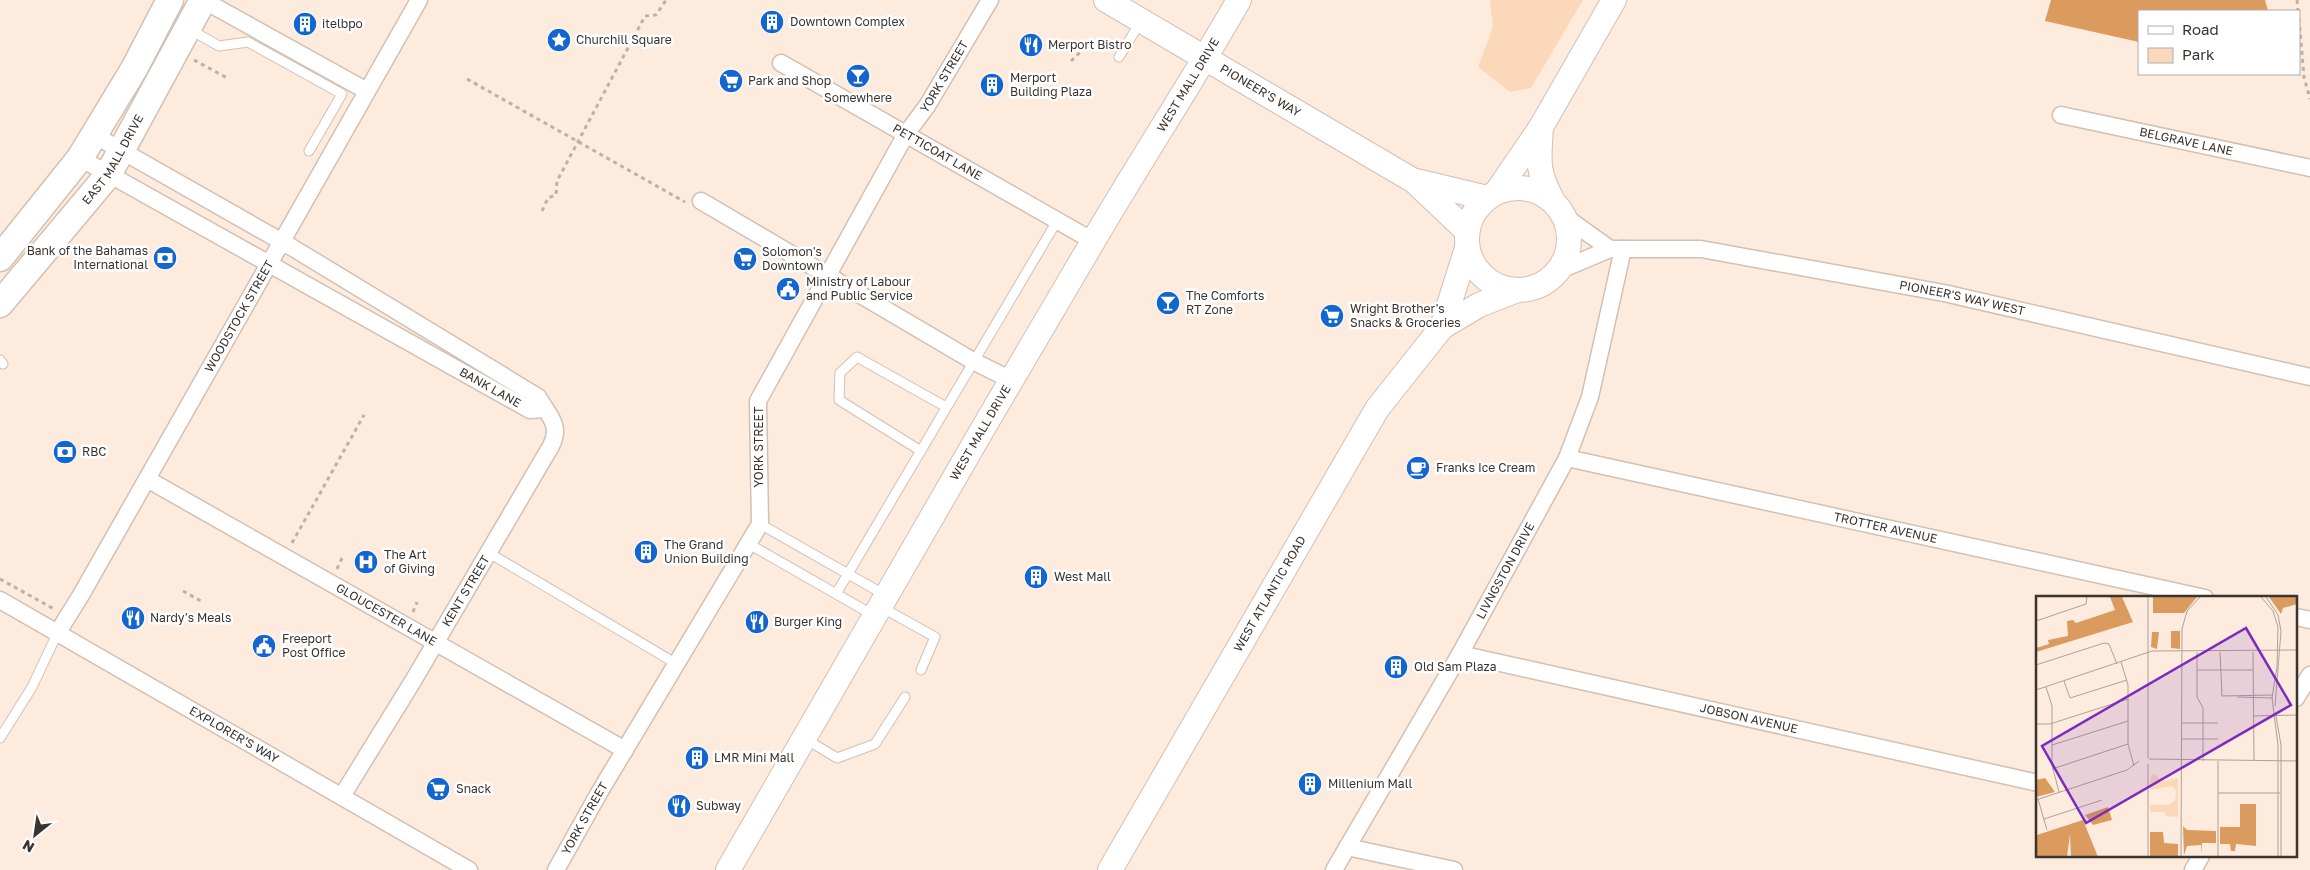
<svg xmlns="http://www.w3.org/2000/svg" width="2310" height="870" viewBox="0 0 2310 870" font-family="'Golos Text',sans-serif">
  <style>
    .green { fill: #fbd8ba }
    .forest { fill: #db9b5f }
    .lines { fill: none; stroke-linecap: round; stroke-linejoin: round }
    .lane-casing { stroke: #d1c1b3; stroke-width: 11 }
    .street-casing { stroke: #d1c1b3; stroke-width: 19 }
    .secondary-casing { stroke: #d1c1b3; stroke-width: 26 }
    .primary-casing { stroke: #d1c1b3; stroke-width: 29 }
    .path { stroke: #bfb0a5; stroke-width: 3; stroke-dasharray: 4 4; stroke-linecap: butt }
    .lane { stroke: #fff; stroke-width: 9 }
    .street { stroke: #fff; stroke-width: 16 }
    .secondary { stroke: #fff; stroke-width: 24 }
    .primary { stroke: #fff; stroke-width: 26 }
    .labels { text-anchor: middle; stroke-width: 5; stroke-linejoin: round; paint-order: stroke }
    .poi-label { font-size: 12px; fill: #3a332e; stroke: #fff; text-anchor: start }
    .street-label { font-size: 12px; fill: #3a332e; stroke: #fff }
    .inset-road { fill: none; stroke: #afa197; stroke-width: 1 }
    .view { fill: #7b2cbf; fill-opacity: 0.15; stroke: #7b2cbf; stroke-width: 2.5 }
    .inset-edge { fill: none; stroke: #3a332e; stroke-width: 2.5 }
  </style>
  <rect width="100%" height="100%" fill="#fdebdd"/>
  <path class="green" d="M1490,0H1583L1531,88L1510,92L1478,67L1493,27Z"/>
  <path class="forest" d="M2051,0H2265L2268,11H2139V42L2045,21Z"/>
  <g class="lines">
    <g class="lane-casing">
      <path id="lane" d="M189,29L219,46L248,42L342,94L309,151
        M1119,57L1141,21
        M0,360L3,364
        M921,451L839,400L840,373L857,357L946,407
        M760,524L885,595
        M749,544L873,615
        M489,553L677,664
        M836,594L1057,221
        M881,607L935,637L921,670
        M0,738L32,687L58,632
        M804,738L837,758L875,744L905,697"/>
    </g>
    <g class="street-casing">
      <g id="street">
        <path d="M203,0L367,91"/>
        <path id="s1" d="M781,63L1093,241"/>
        <path id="s2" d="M2061,115L2310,168"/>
        <path d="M94,135L293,248L538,397C548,415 562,425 551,446L413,681L342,796"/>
        <path id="s3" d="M80,158L530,410L545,409"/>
        <path d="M701,201L973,361L1013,381"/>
        <path d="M1564,216L1610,249"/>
        <path id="s4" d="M1560,270L1610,249H1701L1944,293L2310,377"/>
        <path id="s5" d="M1567,458L2205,598"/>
        <path id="s6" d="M147,479L625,750"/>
        <path id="s7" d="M0,600L469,870"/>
        <path d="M2296,617L2310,620"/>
        <path id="s8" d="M58,632L81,595L419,0"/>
        <path id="s9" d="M1460,654L2038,783"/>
        <path d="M2296,698L2310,675"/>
        <path d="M1347,847L1454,870"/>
        <path id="s10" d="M556,870L599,793L760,524L758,401L906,134L927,106L990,0"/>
        <path id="s11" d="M1334,870L1460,654L1567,458L1590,397L1623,249"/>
        <path d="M2193,870L2201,856"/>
      </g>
    </g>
    <g class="secondary-casing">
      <g id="secondary">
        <path id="s12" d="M1106,0L1414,181L1467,231"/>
        <path d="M1541,127C1539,161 1536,170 1553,201"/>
        <path d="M1416,181L1487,198"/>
        <circle cx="1518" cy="239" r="51"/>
        <path d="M1496,193L1541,127L1614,0"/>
        <path d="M1442,327L1467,248"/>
        <path id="s13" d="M728,870C848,660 969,451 1092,243C1140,161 1192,82 1239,0"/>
        <path id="s14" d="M1110,870L1377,409L1442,327L1479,305L1515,291"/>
      </g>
    </g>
    <g class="primary-casing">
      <g id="primary">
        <path d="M0,258L80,158L134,69L170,0"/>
        <path id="s15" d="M0,304L108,175L203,0"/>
      </g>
    </g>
    <path class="path" d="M2297,0L2298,11
      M2299,19L2304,77L2310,99
      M194,60L229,79
      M1071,61L1092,41
      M467,79L685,202
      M542,211L548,198L556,195L557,181L645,16L656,15L666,0
      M292,543L364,415
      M337,569L342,558
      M0,579L54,609
      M183,591L201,601
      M413,612L417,602"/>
    <use href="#lane" class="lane"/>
    <use href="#street" class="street"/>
    <use href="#secondary" class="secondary"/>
    <use href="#primary" class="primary"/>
  </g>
  <defs>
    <g id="building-disc" transform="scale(1.25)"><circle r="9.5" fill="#1366d0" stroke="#fff"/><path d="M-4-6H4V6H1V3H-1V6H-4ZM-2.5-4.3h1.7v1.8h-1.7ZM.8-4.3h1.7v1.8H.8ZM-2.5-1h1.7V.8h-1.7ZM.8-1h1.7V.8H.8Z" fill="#fff"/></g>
    <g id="sight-disc" transform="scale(1.25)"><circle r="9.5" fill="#1366d0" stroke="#fff"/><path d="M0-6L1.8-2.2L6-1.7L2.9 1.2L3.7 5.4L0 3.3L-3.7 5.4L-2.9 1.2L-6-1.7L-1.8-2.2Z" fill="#fff"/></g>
    <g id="restaurant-disc" transform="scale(1.25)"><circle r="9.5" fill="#1366d0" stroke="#fff"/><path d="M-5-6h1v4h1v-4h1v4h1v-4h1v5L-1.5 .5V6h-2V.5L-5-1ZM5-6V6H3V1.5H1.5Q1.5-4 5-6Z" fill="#fff"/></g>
    <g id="bar-disc" transform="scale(1.25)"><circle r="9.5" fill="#1366d0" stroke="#fff"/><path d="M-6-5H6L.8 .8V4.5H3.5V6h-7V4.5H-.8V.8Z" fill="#fff"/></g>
    <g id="supermarket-disc" transform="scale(1.25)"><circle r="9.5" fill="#1366d0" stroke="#fff"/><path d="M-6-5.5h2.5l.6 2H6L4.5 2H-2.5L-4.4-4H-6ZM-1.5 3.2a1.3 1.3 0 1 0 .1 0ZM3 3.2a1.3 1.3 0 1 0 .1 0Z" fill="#fff"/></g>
    <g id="bank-disc" transform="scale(1.25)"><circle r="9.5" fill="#1366d0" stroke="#fff"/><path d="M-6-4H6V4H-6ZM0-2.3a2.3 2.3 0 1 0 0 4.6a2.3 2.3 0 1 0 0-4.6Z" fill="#fff"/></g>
    <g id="civic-disc" transform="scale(1.25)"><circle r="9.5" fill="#1366d0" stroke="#fff"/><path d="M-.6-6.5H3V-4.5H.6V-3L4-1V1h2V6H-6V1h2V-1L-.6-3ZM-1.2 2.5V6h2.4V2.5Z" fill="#fff"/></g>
    <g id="cafe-disc" transform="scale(1.25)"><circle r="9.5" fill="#1366d0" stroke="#fff"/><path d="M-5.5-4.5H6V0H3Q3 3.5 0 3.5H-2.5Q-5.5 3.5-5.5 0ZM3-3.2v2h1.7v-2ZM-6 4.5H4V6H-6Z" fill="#fff"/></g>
    <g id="hospital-disc" transform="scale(1.25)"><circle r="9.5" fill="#1366d0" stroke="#fff"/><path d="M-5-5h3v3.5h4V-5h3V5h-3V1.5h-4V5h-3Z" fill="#fff"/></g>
  </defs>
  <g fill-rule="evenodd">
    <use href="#building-disc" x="772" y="22"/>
    <use href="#building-disc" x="305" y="24"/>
    <use href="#sight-disc" x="559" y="40"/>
    <use href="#restaurant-disc" x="1031" y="45"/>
    <use href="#bar-disc" x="858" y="76"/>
    <use href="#supermarket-disc" x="731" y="81"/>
    <use href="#building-disc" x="992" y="85"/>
    <use href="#bank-disc" x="165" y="258"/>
    <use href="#supermarket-disc" x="745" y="259"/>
    <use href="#civic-disc" x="788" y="289"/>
    <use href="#bar-disc" x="1168" y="303"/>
    <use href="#supermarket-disc" x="1332" y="316"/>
    <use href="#bank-disc" x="65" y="452"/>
    <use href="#cafe-disc" x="1418" y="468"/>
    <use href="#building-disc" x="646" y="552"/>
    <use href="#hospital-disc" x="366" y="562"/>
    <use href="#building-disc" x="1036" y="577"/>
    <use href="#restaurant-disc" x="133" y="618"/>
    <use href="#restaurant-disc" x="757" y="622"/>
    <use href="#civic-disc" x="264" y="646"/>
    <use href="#building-disc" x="1396" y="667"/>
    <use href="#building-disc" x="697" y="758"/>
    <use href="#building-disc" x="1310" y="784"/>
    <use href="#supermarket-disc" x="438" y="789"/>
    <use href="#restaurant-disc" x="679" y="806"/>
  </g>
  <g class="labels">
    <g class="poi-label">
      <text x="790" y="26">Downtown Complex</text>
      <text x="322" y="28">itelbpo</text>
      <text x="576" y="44">Churchill Square</text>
      <text x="1048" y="49">Merport Bistro</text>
      <text x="1010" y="82">Merport<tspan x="1010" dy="14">Building Plaza</tspan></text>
      <text x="748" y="85">Park and Shop</text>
      <text x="858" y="102" text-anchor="middle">Somewhere</text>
      <text x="148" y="255" text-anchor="end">Bank of the Bahamas<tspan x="148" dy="14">International</tspan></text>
      <text x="762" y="256">Solomon's<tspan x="762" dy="14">Downtown</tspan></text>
      <text x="806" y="286">Ministry of Labour<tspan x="806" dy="14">and Public Service</tspan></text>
      <text x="1186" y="300">The Comforts<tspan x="1186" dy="14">RT Zone</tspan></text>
      <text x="1350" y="313">Wright Brother's<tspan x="1350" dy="14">Snacks &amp; Groceries</tspan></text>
      <text x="82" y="456">RBC</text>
      <text x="1436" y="472">Franks Ice Cream</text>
      <text x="664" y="549">The Grand<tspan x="664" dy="14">Union Building</tspan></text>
      <text x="384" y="559">The Art<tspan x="384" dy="14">of Giving</tspan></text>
      <text x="1054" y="581">West Mall</text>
      <text x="150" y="622">Nardy's Meals</text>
      <text x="774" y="626">Burger King</text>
      <text x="282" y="643">Freeport<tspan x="282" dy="14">Post Office</tspan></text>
      <text x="1414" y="671">Old Sam Plaza</text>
      <text x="714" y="762">LMR Mini Mall</text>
      <text x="1328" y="788">Millenium Mall</text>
      <text x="456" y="793">Snack</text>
      <text x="696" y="810">Subway</text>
    </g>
    <g class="street-label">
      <text dy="4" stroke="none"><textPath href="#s10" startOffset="899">YORK STREET</textPath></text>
      <text dy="4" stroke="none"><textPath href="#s13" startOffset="910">WEST MALL DRIVE</textPath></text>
      <text dy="4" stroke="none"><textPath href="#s12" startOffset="179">PIONEER'S WAY</textPath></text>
      <text dy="4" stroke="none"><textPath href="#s2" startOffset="128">BELGRAVE LANE</textPath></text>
      <text dy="4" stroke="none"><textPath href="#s1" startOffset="180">PETTICOAT LANE</textPath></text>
      <text dy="4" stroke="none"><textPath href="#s15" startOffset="184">EAST MALL DRIVE</textPath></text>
      <text dy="4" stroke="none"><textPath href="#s4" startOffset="411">PIONEER'S WAY WEST</textPath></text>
      <text dy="4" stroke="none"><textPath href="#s8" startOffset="364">WOODSTOCK STREET</textPath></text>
      <text dy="4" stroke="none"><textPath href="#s3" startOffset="470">BANK LANE</textPath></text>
      <text dy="4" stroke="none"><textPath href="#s13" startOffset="505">WEST MALL DRIVE</textPath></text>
      <text transform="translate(759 447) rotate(-90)" y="4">YORK STREET</text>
      <text dy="4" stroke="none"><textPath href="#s5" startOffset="326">TROTTER AVENUE</textPath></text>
      <text dy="4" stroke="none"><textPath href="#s11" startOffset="345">LIVNGSTON DRIVE</textPath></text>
      <text transform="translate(466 591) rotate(-59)" y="4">KENT STREET</text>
      <text dy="4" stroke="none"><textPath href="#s14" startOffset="319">WEST ATLANTIC ROAD</textPath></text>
      <text dy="4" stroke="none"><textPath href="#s6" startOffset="275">GLOUCESTER LANE</textPath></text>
      <text dy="4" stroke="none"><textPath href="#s9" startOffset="296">JOBSON AVENUE</textPath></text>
      <text dy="4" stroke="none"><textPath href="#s7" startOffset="270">EXPLORER'S WAY</textPath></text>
      <text dy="4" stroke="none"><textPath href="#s10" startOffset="59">YORK STREET</textPath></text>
    </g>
  </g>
  <g transform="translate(2036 596)">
    <rect width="261" height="261" fill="#fdebdd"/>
    <path d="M120,178L124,186L142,182V221L130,220L128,216H114V209H132L139,205L140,195L136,190L114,194L115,179Z" fill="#fbd8ba"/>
    <path d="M74,1H86L97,26L0,56V52L13,48L12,44L32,40L31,25L37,24L40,27L79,14ZM117,1H161L148,17H117ZM233,1H261V8L247,12L245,18ZM135,35H144V53L135,52ZM116,36H123L121,53L115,51ZM9,182L19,196L0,201V184ZM204,208H220V250L200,248L199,255H195L194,248H184V231H204ZM72,211L76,224L57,229L49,219ZM47,224L62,261H35L34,238L31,261H0V237L1,239ZM147,230L151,234L180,235V247H166L165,258V249L151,250L148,259ZM114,236H127L128,247L142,248V261H114Z" fill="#db9b5f"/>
    <path class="inset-road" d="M225,1L237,15L242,31L241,71L236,102L242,149V261H245M230,1L242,19L245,35L239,110M0,25L50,8L51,1M161,56V101L167,112V165M184,56L186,100M217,56L218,165M85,66L92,89V148L98,170M0,69L68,47L73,48L81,68M161,74H217M28,85L34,102L91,84M10,91L16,110V169L23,196M0,94L116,55L262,54M186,100L237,99M201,101L237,102M217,120L262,119M240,120L245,149V261M146,127H182M0,128H14L92,103M146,143H182M16,149L92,125M112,162V1M113,163L262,165M182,165V261M16,173L92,148M182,197H244M2,203L11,234M0,204L91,174L103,165M8,223L66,204M112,261V168M145,261L146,33L151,15L164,1"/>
    <path class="view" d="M210,32L255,109L50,227L6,150Z"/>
    <rect width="261" height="261" class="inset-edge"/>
  </g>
  <rect x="2138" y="10" width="162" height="65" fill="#ffffff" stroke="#b0adab"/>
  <rect x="2148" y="26" width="25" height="8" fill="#ffffff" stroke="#b0adab"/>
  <text x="2182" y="35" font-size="15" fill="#3a332e">Road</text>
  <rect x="2148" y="48" width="25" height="15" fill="#fbd8ba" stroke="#b0adab"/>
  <text x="2182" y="60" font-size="15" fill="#3a332e">Park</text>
  <g transform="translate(35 835) rotate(210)" stroke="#ffffff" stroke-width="4" paint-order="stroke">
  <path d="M0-4L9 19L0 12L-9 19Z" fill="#3a332e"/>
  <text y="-8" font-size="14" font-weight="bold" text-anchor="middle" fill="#3a332e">N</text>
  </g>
</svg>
